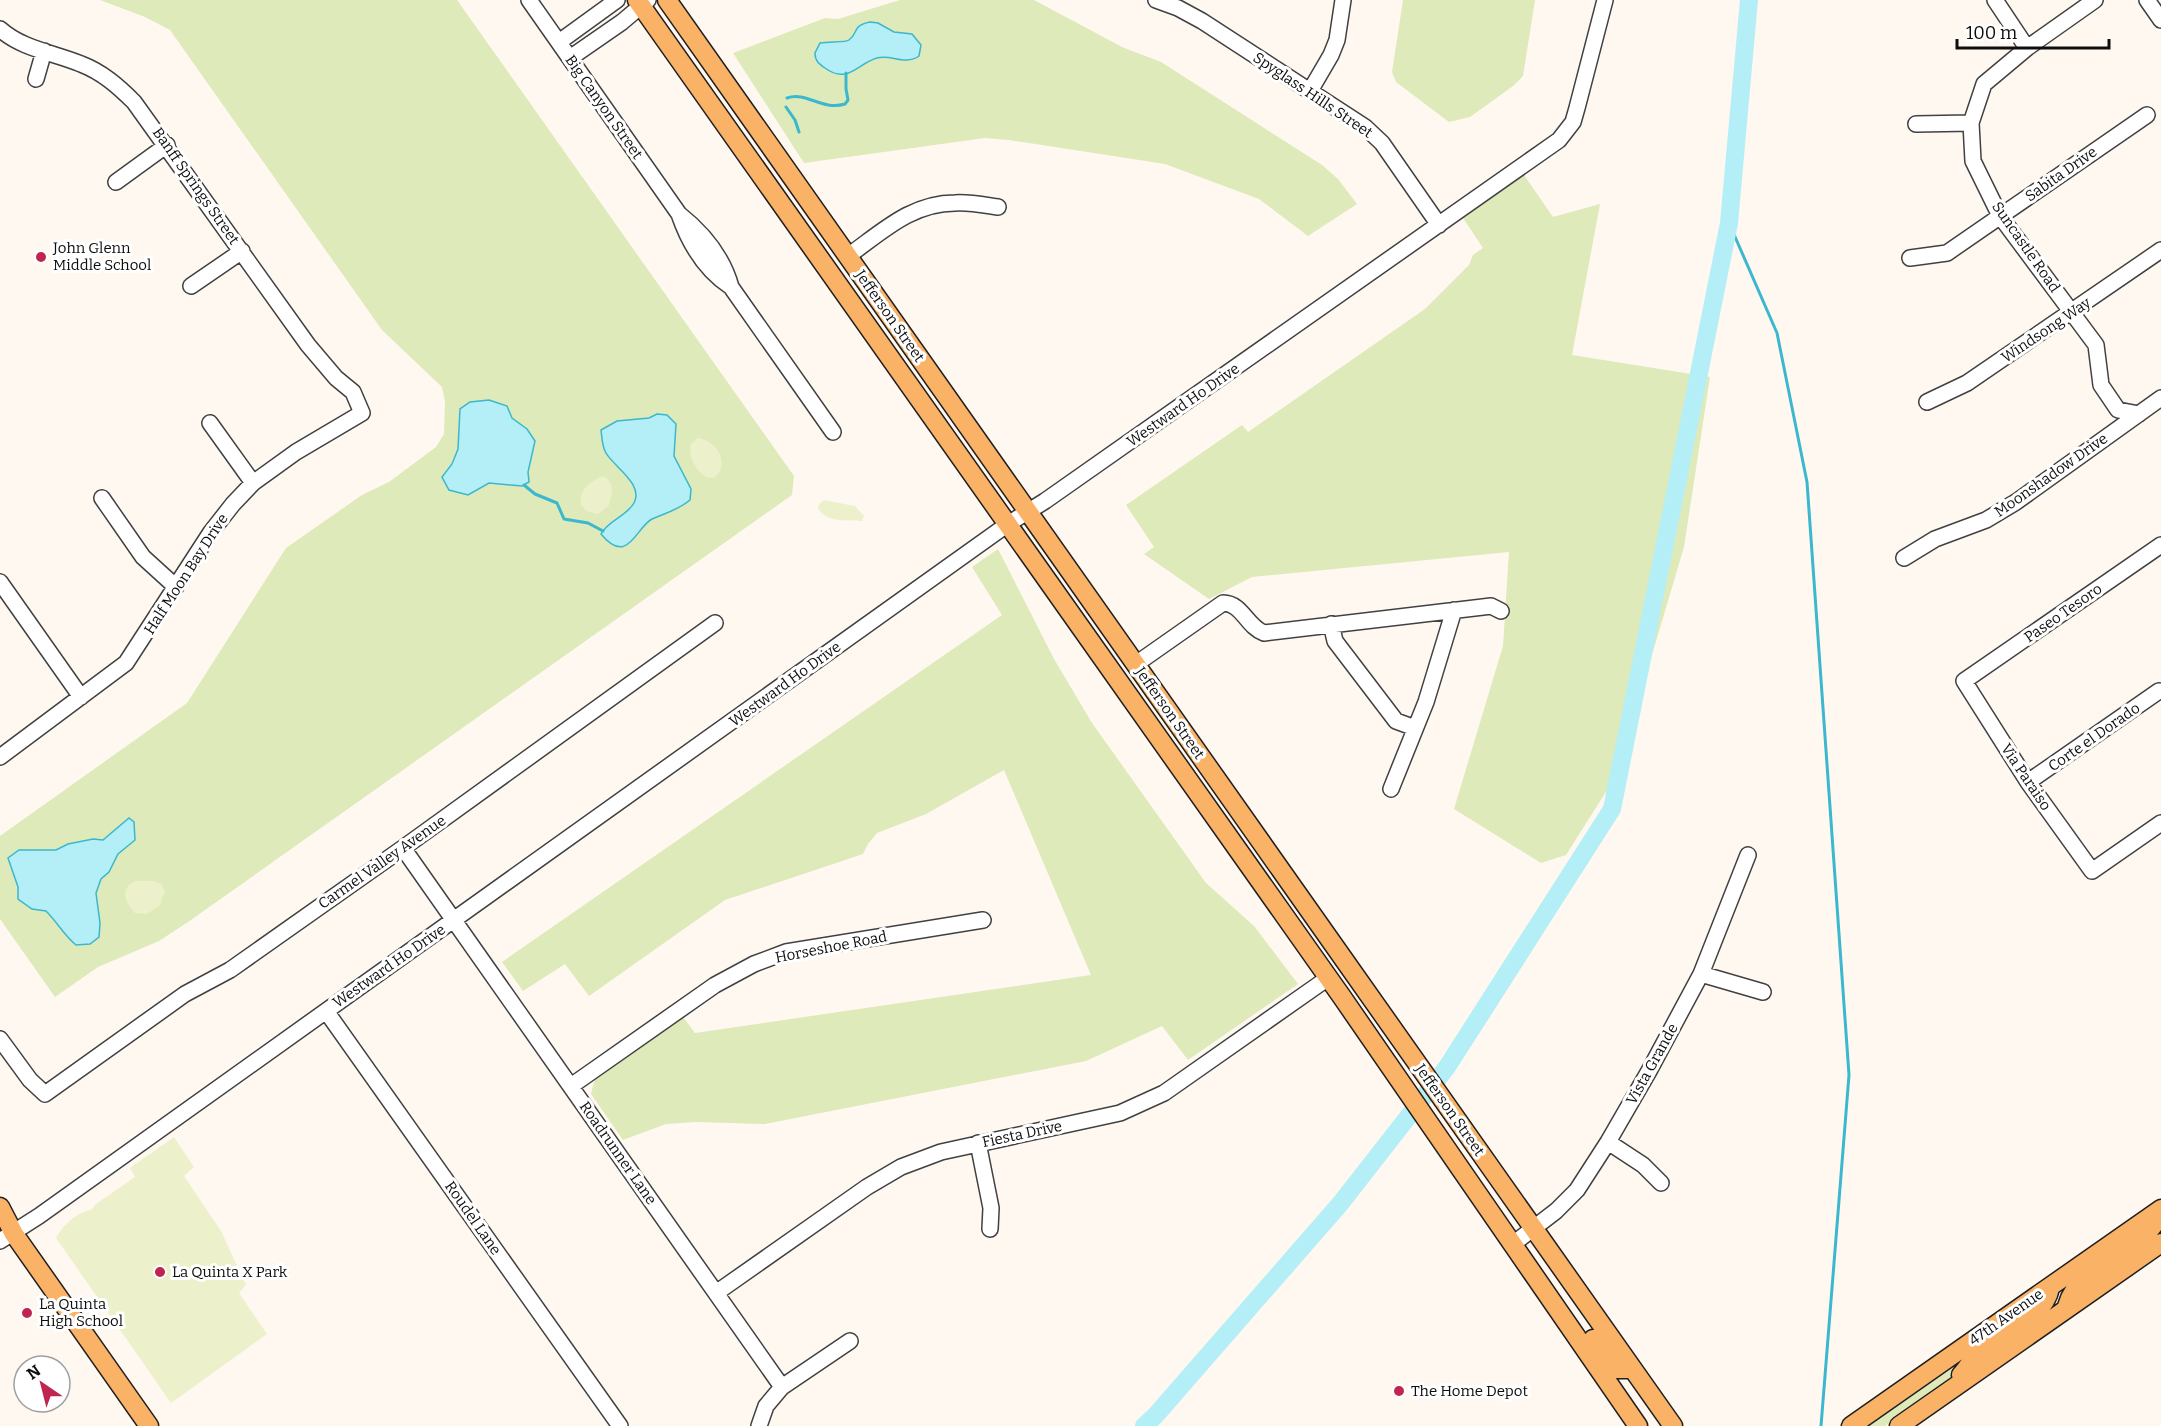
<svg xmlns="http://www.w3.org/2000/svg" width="2161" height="1426" viewBox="0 0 2161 1426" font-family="Bitter,serif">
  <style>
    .green { fill: #deeab9 }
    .pitch { fill: #edf1cb }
    .water { fill: #b4eef7; stroke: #3bb7ce; stroke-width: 1.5 }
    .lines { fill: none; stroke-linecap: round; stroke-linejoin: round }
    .stream { stroke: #3bb7ce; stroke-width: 3 }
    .river { stroke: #b4eef7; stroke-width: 18 }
    .minor-casing { stroke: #414141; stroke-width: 18 }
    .major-casing { stroke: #1f1f1f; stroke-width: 21 }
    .minor { stroke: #fff; stroke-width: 15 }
    .major { stroke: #f9b266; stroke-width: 18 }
    .poi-dot { fill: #c02552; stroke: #fff; stroke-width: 2 }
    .labels { text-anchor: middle; stroke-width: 6; stroke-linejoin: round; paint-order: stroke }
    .street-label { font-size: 15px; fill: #0e0e0e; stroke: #fff }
    .poi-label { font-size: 15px; fill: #0e0e0e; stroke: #fff; text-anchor: start }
  </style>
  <rect width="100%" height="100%" fill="#fff8f0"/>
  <path class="green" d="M100,0H457L794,476L792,495L188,922L159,941L98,967L55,997L0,919V836L187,703L286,548L362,495L389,482L436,447L444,434L445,402L442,387L382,330L170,30L145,17Z
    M900,0H1034L1122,47L1161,62L1322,165L1338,179L1357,204L1308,236L1259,199L1165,164L1009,140L985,138L804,163L733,53L825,18L838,19Z
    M1403,0H1535L1523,76L1513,86L1470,117L1449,122L1396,82L1392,72Z
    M1524,175L1553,217L1600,204L1572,355L1710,377L1684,547L1616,776L1566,855L1541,863L1454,809L1503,646L1509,552L1252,577L1209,599L1144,554L1154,547L1126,505L1242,425L1248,432L1425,309L1469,265L1473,255L1483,248L1463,218Z
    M998,549L1054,659L1092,723L1206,883L1254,926L1298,984L1188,1060L1162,1026L1086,1061L765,1124L696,1122L666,1124L623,1140L591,1094L595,1078L683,1017L695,1033L1091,975L1004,770L926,814L877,833L868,844L863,854L725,900L589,996L565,964L523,991L502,962L1002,615L972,567Z
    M1966,1354L1955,1375L1948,1382L1885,1426H1869L1877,1417Z"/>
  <path class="pitch" d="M698,438C740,448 717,500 696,467C691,459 689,453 691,444Z
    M603,476C615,482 612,494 609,505L598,514L587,511L582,506C576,492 591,481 603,476Z
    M824,500L855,506L864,516L862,521C847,520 826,523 818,508L819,504Z
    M138,881H154L161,884L165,891L160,905L147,914L135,913C124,902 119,885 138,881Z
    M174,1137L194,1167L184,1176L221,1231L246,1285L239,1293L267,1334L171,1403L56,1238C62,1226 77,1212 91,1210L96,1204L135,1177L130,1168Z"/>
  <path class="water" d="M870,22L878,23L894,32L912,34L921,45L919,56C905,66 892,54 877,58C858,63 848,85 825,68C819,64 815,61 815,53L820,43C828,41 845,43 849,40C859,33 851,26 870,22Z
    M489,400L507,406L512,418L527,429L535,441L528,472L529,482L522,486L489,483L468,495L449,490L442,477L452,464L458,449L460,409L470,402Z
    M657,414L667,415L676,424L674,456L691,489L690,500C678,510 666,513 652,519C636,527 628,567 601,534C608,520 626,517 634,503C644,484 614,467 606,453C602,447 602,437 601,430L617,421L649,418Z
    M129,818L134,822L135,840L118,854L109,872L101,879L96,893L100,923L99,937L90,944L76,945C64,935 57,922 46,911L32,909L18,899V887L8,858L19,850H56L68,844L93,839L103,840Z"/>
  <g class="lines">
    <path class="stream" d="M787,98C807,91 821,111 845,104L848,100L846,89V73
      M786,107L795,120L799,132
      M1729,223L1777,333L1807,482L1849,1075L1821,1426
      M524,485L535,494L557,503L564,519L588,523L603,531"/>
    <path class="river" d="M1144,1426L1155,1416L1340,1204L1447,1067L1612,809L1729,223L1749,0"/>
    <g class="minor-casing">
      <path id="minor" d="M529,0L679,214C689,243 705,270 731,287
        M1156,0L1178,8L1202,21L1365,127L1382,143L1439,225
        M1995,0L2027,48
        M2095,0L2027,48L1984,84L1971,123L1973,161L2000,216L2096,345L2101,385L2118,410L2139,414
        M2147,0L2161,20
        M0,29C22,49 55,53 81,64C102,72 118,86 134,102L308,345L336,378L353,392L362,413L296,452L253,483L233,504L211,532L126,663L0,757
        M559,42L617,0
        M570,58L622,22L648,0
        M36,79L44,51
        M1310,91L1331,55L1337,40L1343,0
        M1916,124L1971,123
        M116,182L167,145
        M679,214C703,233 723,258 731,287L833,432
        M848,256C882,232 911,203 955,203C969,202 984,205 998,207
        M1910,258L1947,253L2147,115
        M191,286L242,251
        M1927,402L1967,383L2161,250
        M210,423L253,483
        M102,498L143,557L176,587
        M2161,545L1964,681L2028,782L2092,871L2161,823
        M1904,558L1935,539L1986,520L2016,502L2161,398
        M0,582L81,697
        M1331,624L1335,641L1396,721L1415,728
        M1136,664L1223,603C1242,603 1247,627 1264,633L1483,607L1491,606L1501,611
        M2028,782L2159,691
        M1391,789L1426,702L1454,610
        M403,848L782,1387
        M1701,974L1763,992
        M326,1011L620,1426
        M0,1039L30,1080L45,1094L185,994L230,970L403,848L715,623
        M571,1086L715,985L754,964L786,952L983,920
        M1608,1142L1643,1165L1661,1183
        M978,1143L991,1208L990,1229
        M0,1241L39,1216L1008,524L1045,501L1559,140L1573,122L1577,108L1605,0
        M1513,1244L1556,1211L1577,1190L1608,1142L1649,1071L1701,974L1748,855
        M716,1293L867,1187L901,1167L941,1152L1120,1113L1164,1093L1328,978
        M759,1426L766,1406L782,1387L850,1341"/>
    </g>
    <g class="major-casing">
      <path id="major" d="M637,0L1342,997L1638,1426
        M667,0L1673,1426
        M0,1207L14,1234L149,1426
        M2066,1309L2070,1298L2077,1286L2138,1244L2160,1217
        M1593,1339L1615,1369H1632
        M1961,1375C1968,1367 1974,1357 1982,1349C2004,1329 2044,1319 2050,1288
        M1851,1426L2161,1209
        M1899,1426L2161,1243"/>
    </g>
    <use href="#minor" class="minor"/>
    <use href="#major" class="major"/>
  </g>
  <g class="poi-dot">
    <circle cx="41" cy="257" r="6"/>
    <circle cx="160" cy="1272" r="6"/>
    <circle cx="27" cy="1313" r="6"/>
    <circle cx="1399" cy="1391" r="6"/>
  </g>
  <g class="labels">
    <g class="street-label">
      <text transform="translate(1313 95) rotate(34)" y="5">Spyglass Hills Street</text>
      <text transform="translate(604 107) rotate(55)" y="5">Big Canyon Street</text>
      <text transform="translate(2061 174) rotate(-35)" y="5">Sabita Drive</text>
      <text transform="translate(196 186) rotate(55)" y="5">Banff Springs Street</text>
      <text transform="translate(2026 247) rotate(55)" y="5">Suncastle Road</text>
      <text transform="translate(890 316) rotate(55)" y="5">Jefferson Street</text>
      <text transform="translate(2046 330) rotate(-34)" y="5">Windsong Way</text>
      <text transform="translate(1183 405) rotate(-35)" y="5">Westward Ho Drive</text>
      <text transform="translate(2051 475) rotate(-35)" y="5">Moonshadow Drive</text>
      <text transform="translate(186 574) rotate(-57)" y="5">Half Moon Bay Drive</text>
      <text transform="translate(2063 613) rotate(-35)" y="5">Paseo Tesoro</text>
      <text transform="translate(785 684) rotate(-36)" y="5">Westward Ho Drive</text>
      <text transform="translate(1170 713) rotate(55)" y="5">Jefferson Street</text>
      <text transform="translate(2094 737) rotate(-35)" y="5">Corte el Dorado</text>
      <text transform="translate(2026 777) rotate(56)" y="5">Via Paraiso</text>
      <text transform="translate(382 862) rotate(-35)" y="5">Carmel Valley Avenue</text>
      <text transform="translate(831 947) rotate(-11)" y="5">Horseshoe Road</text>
      <text transform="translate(389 966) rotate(-35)" y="5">Westward Ho Drive</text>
      <text transform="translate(1652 1064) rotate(-61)" y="5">Vista Grande</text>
      <text transform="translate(1450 1110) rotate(55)" y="5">Jefferson Street</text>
      <text transform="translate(1022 1134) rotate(-12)" y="5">Fiesta Drive</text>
      <text transform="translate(618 1153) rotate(55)" y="5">Roadrunner Lane</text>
      <text transform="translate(473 1218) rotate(55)" y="5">Roudel Lane</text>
      <text transform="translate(2006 1317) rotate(-35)" y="5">47th Avenue</text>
    </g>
    <g class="poi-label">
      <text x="53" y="253">John Glenn<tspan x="53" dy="17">Middle School</tspan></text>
      <text x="172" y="1277">La Quinta X Park</text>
      <text x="39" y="1309">La Quinta<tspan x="39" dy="17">High School</tspan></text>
      <text x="1411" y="1396">The Home Depot</text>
    </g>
  </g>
  <g transform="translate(42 1384) rotate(325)"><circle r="28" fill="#ffffff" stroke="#9f9f9f" stroke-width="1.5"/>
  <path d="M0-4.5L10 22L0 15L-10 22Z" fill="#c02552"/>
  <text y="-9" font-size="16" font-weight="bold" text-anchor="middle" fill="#0e0e0e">N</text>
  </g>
  <path d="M1957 39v9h152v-9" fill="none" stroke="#0e0e0e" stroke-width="3"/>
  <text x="1966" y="39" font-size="18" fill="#0e0e0e" stroke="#ffffff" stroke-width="4.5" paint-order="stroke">100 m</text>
</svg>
